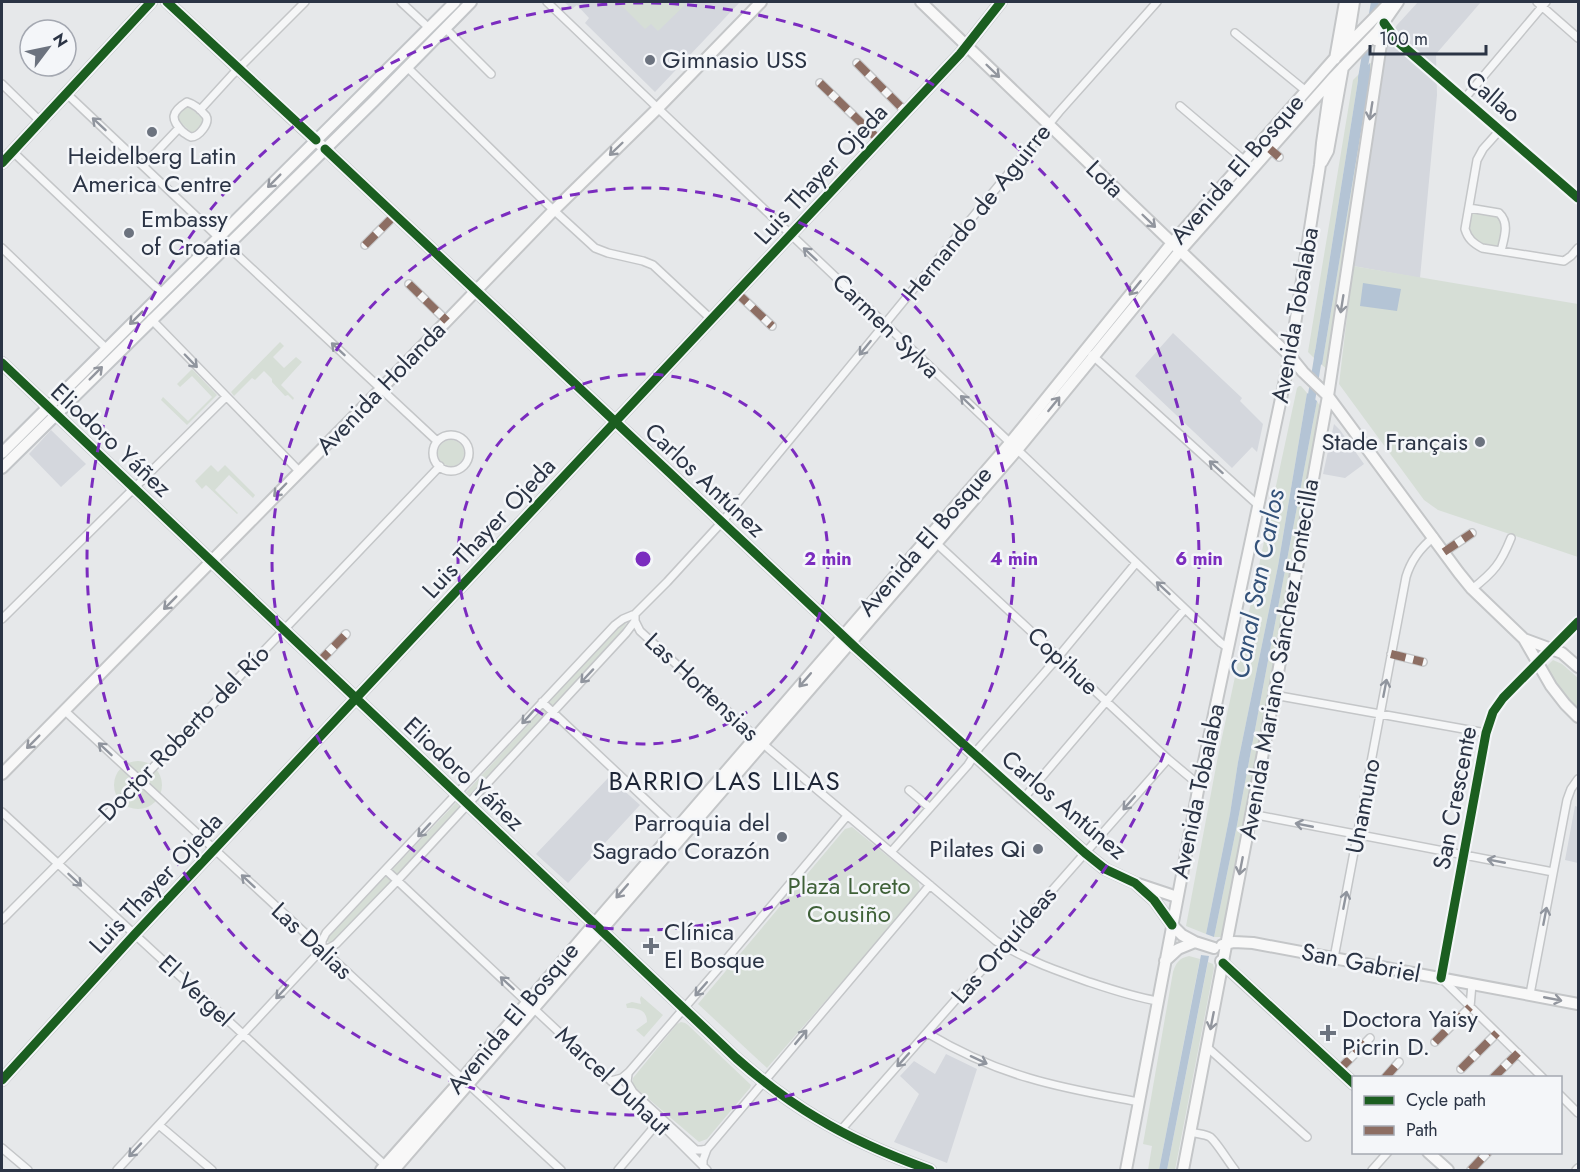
<svg xmlns="http://www.w3.org/2000/svg" width="1580" height="1172" viewBox="0 0 1580 1172" font-family="Jost,sans-serif">
  <style>
    .built { fill: #d4d7dd }
    .green { fill: #d6ded6 }
    .water { fill: #b4c4d5 }
    .lines { fill: none; stroke-linecap: round; stroke-linejoin: round }
    .canal { stroke: #b4c4d5; stroke-width: 8 }
    .street-casing { stroke: #c4c6c8; stroke-width: 10 }
    .secondary-casing { stroke: #c4c6c8; stroke-width: 14 }
    .primary-casing { stroke: #c2c5c8; stroke-width: 14 }
    .street { stroke: #f5f6f7; stroke-width: 7 }
    .secondary { stroke: #f8f8f8; stroke-width: 10 }
    .primary { stroke: #f8f8f8; stroke-width: 10 }
    .quiet { stroke: #8d6e63; stroke-width: 8; stroke-dasharray: 15 8; stroke-linecap: butt }
    .cycleway-casing { stroke: #f4f6f9; stroke-width: 13 }
    .cycleway { stroke: #1b5e20; stroke-width: 9 }
    .oneway { stroke: #92969e }
    .oneway2 { stroke: #90959e }
    .ring { fill: none; stroke: #7b2cbf; stroke-width: 3; stroke-dasharray: 10 8 }
    .poi-dot { fill: #6c737f; stroke: #f4f6f9; stroke-width: 2 }
    .labels { text-anchor: middle; stroke-width: 5; stroke-linejoin: round; paint-order: stroke }
    .poi-label { font-size: 24px; fill: #2b3445; stroke: #f4f6f9; text-anchor: start }
    .street-label { font-size: 24px; fill: #2b3445; stroke: #f4f6f9 }
    .park-label { font-size: 24px; fill: #3f6138; stroke: #f4f6f9 }
    .water-label { font-size: 26px; font-style: italic; fill: #34527a; stroke: #f4f6f9 }
    .neighbourhood-label { font-size: 26px; letter-spacing: 1.5px; fill: #1d2536; stroke: #f4f6f9 }
    .centre { fill: #7b2cbf; stroke: #f4f6f9; stroke-width: 3 }
    .ring-label { font-size: 18px; text-anchor: middle; font-weight: bold; fill: #7b2cbf; stroke: #f4f6f9; stroke-width: 5; stroke-linejoin: round; paint-order: stroke }
  </style>
  <rect width="100%" height="100%" fill="#e6e8ea"/>
  <path class="built" d="M564,2H740L655,92L585,23L589,18L577,5L572,9Z
    M1418,2H1481L1436,54L1437,95L1420,278L1353,266L1384,48L1397,25Z
    M1173,333L1242,398L1240,401L1263,424L1257,452L1252,447L1232,468L1135,376Z
    M1334,424L1340,430L1364,464L1345,478L1323,474Z
    M51,430L86,464L61,487L29,454Z
    M609,777L640,805L568,883L536,854Z
    M1575,806L1578,807V863L1565,860Z
    M946,1054L977,1069L947,1163L894,1142L919,1094L900,1076L914,1061L935,1074Z"/>
  <path class="green" d="M462,2H465L335,134L64,399L62,397L315,150Z
    M623,2H681L685,5L658,31L651,24L645,29L620,4Z
    M1377,62L1328,370L1322,365L1370,78V63Z
    M1359,74L1314,358L1308,352L1353,80Z
    M188,106L203,119L204,122L196,133H192L177,119V115L185,107Z
    M1471,210L1499,215L1504,227L1500,248C1471,244 1465,240 1471,210Z
    M1353,266L1578,304V557L1438,510L1424,500L1339,384Z
    M280,342L284,346L273,357L284,368L296,357L302,362L281,385L294,398L293,400L288,395L285,396L272,382V379L264,371L255,380L252,378L234,396L231,392Z
    M192,369L217,395L187,425L161,400L163,397L188,421L212,397L192,376L180,387L177,384Z
    M1299,386H1301L1307,393L1278,566L1238,762L1230,814L1206,934L1186,926L1218,756L1297,388Z
    M1317,401L1321,408L1307,510L1244,821L1224,937H1214L1237,825Z
    M438 453a13 13 0 1 1 26 0a13 13 0 1 1-26 0Z
    M211,465L218,472L225,465L255,495L253,498L229,475L215,490L238,513L237,514L206,485L202,489L195,481Z
    M628,621L621,632L455,814L334,941L330,943L327,941V938L470,788L617,627Z
    M1553,660L1562,664L1578,678V711C1565,698 1556,683 1546,667Z
    M114 785a24 24 0 1 1 48 0a24 24 0 1 1-48 0Z
    M852,827L918,881L920,889L889,928L767,1068L698,1004L845,829Z
    M1189,956L1200,959L1159,1170H1148L1152,1146L1143,1144L1173,972C1176,963 1179,958 1189,956Z
    M1208,962L1213,964L1214,968L1175,1170H1167Z
    M641,996L663,1015L644,1037L636,1030L647,1022C647,1010 638,1008 627,1008L626,1004L632,1002L641,1004L640,999Z
    M681,1022L685,1023L688,1025L751,1085L750,1088L707,1139L699,1142L637,1089C633,1085 632,1083 633,1078L677,1024Z"/>
  <path class="water" d="M1370,63V78L1322,365L1314,358L1359,74Z
    M1363,283L1401,289L1397,311L1360,306Z
    M1307,393L1317,401L1237,825L1214,937L1206,934L1230,814L1238,762L1278,566Z
    M1201,955L1209,956L1167,1170H1159Z"/>
  <g class="lines">
    <path class="canal" d="M1362,78L1375,2
      M1310,407L1319,352"/>
    <g class="street-casing">
      <path id="street" d="M401,2L429,28
        M547,2L665,115L1221,643L1228,648
        M1537,2L1578,38
        M1384,23L1397,41L1578,198
        M445,28L491,74
        M1235,33L1306,91
        M857,63L906,112
        M407,67L547,204L595,248L608,253L643,261L653,265L711,319
        M820,83L879,140
        M2,84L40,121
        M66,93L234,252L437,441
        M1465,98L1546,2
        M187,102C194,104 201,110 206,116C210,123 199,137 191,137C188,136 186,134 183,132C170,119 171,112 187,102Z
        M1180,106L1253,168
        M200,110L232,75L305,2
        M1500,130L1483,149L1477,160L1465,229C1468,239 1473,243 1482,248L1564,261L1571,256L1578,248
        M1270,149L1279,157
        M12,151L162,293
        M143,166L179,128
        M1469,208L1499,213C1510,223 1504,238 1501,251
        M365,245L395,215
        M2,248L106,348
        M409,284L447,321
        M736,292L772,326
        M151,319L299,471
        M1092,355L1259,506
        M433 453a18 18 0 1 1 36 0a18 18 0 1 1-36 0Z
        M934,541L1168,759L1199,785
        M1444,552L1472,533
        M1472,589C1494,572 1501,563 1511,538
        M2,619L226,397
        M635,621L640,631L769,749L996,941C1024,959 1055,970 1086,981C1110,989 1133,997 1158,1001
        M1391,654L1423,662
        M318,663L346,634
        M1274,695L1486,733
        M542,702L678,830
        M64,710L561,1170
        M909,790L930,808
        M1023,799L1185,609
        M2,812L388,1168
        M1251,814L1553,872
        M891,852L968,765L979,748L1059,656L1136,563
        M386,870L611,1081L666,1129L707,1170
        M2,920L140,781L440,466
        M322,949V941L326,933L615,625L623,619L635,614L667,582L722,522L1059,112L1157,2
        M1334,958L1406,577C1411,560 1420,548 1434,537
        M1530,994L1567,800L1571,789L1578,779
        M927,1033C959,1052 994,1068 1029,1078C1065,1089 1102,1095 1139,1102
        M1435,1042L1470,1007L1472,984
        M1207,1047L1307,1137
        M1461,1069L1497,1033
        M1339,1070L1370,1038
        M628,1074L627,1082L633,1092L696,1150H702L707,1149
        M1385,1078L1399,1062
        M1493,1078L1518,1053
        M1543,1078L1441,978L1486,733L1493,712L1503,698L1578,622
        M611,1081L622,1078L629,1072L724,962L847,816
        M1560,1095L1578,1113
        M159,1125L212,1170
        M840,1131L1168,759
        M1191,1132C1197,1134 1205,1134 1210,1137C1216,1141 1229,1163 1235,1170
        M2,1148L28,1170
        M703,1166V1160L707,1149L930,885
        M117,1170L322,949L329,948L336,944L397,881L626,633L635,621V614
        M618,1170L660,1120
        M1372,1170L1388,1152
        M1471,1170L1488,1152
        M1576,1170L1578,1168"/>
    </g>
    <g class="secondary-casing">
      <path id="secondary" d="M167,2L325,149L856,648L1023,799L1095,861L1105,869L1135,883L1154,900L1172,925L1182,935L1195,942L1214,948
        M921,2L1290,356L1303,372L1328,396
        M1376,40L1386,38L1397,41
        M1347,46L1354,2
        M1335,59L1345,2
        M1322,162L1328,151L1343,67
        M2,163L151,2
        M1325,392L1459,573L1472,589L1524,639L1551,686L1565,704L1578,717
        M1524,639L1562,653L1578,667
        M2,774L381,389L553,211L657,109L761,2
        M1138,884L1177,897
        M1222,945L1234,942L1253,943L1578,1004
        M1165,961L1178,949L1195,942
        M1221,961L1229,969L1354,1084
        M2,1080L135,934L960,54L1001,2
        M1428,1152L1448,1170
        M381,1170L462,1079L594,924L1010,443L1172,243L1335,58L1390,2
        M394,1170L1017,450L1180,251L1332,79L1377,32L1398,2
        M1126,1170L1199,785L1290,356L1320,165L1322,143L1331,80
        M1183,1170L1274,695L1328,396L1384,24"/>
    </g>
    <g class="primary-casing">
      <path id="primary" d="M2,363L736,1058C761,1080 788,1101 817,1118C853,1140 891,1156 930,1170
        M2,453L455,2
        M2,468L374,101L471,2"/>
    </g>
    <use href="#street" class="street"/>
    <use href="#secondary" class="secondary"/>
    <use href="#primary" class="primary"/>
    <path class="quiet" d="M857,63L906,112
      M820,83L879,140
      M1270,149L1279,157
      M365,245L395,215
      M409,284L447,321
      M736,292L772,326
      M1444,552L1472,533
      M1391,654L1423,662
      M318,663L346,634
      M1435,1042L1470,1007
      M1461,1069L1497,1033
      M1339,1070L1370,1038
      M1385,1078L1399,1062
      M1493,1078L1518,1053
      M1471,1170L1488,1152"/>
    <g class="cycleway-casing">
      <path id="cycleway" d="M167,2L316,140
        M1384,23L1397,41L1578,198
        M325,149L856,648L1085,853L1105,869L1135,883L1154,900L1172,925
        M2,163L151,2
        M2,363L736,1058C761,1080 788,1101 817,1118C853,1140 891,1156 930,1170
        M1223,963L1354,1084
        M1441,978L1486,733L1493,712L1503,698L1578,622
        M2,1080L135,934L960,54L1001,2"/>
    </g>
    <use href="#cycleway" class="cycleway"/>
  </g>
  <defs><path id="oneway-shaft" d="M-6 0H5M1.5-3L5.5 0L1.5 3" fill="none" stroke-width="1.6" stroke-linecap="round" stroke-linejoin="round" transform="scale(1.5)"/></defs>
  <g class="oneway">
    <use href="#oneway-shaft" transform="translate(993 71) rotate(44)"/>
    <use href="#oneway-shaft" transform="translate(1371 111) rotate(99)"/>
    <use href="#oneway-shaft" transform="translate(616 149) rotate(136)"/>
    <use href="#oneway-shaft" transform="translate(274 181) rotate(135)"/>
    <use href="#oneway-shaft" transform="translate(1149 221) rotate(44)"/>
    <use href="#oneway-shaft" transform="translate(1135 288) rotate(129)"/>
    <use href="#oneway-shaft" transform="translate(1342 304) rotate(99)"/>
    <use href="#oneway-shaft" transform="translate(136 318) rotate(135)"/>
    <use href="#oneway-shaft" transform="translate(96 373) rotate(-45)"/>
    <use href="#oneway-shaft" transform="translate(1054 404) rotate(-51)"/>
    <use href="#oneway-shaft" transform="translate(280 490) rotate(134)"/>
    <use href="#oneway-shaft" transform="translate(170 603) rotate(135)"/>
    <use href="#oneway-shaft" transform="translate(805 680) rotate(131)"/>
    <use href="#oneway-shaft" transform="translate(33 742) rotate(135)"/>
    <use href="#oneway-shaft" transform="translate(1241 866) rotate(101)"/>
    <use href="#oneway-shaft" transform="translate(622 891) rotate(131)"/>
    <use href="#oneway-shaft" transform="translate(1553 999) rotate(11)"/>
    <use href="#oneway-shaft" transform="translate(1212 1021) rotate(101)"/>
  </g>
  <g class="oneway2">
    <use href="#oneway-shaft" transform="translate(99 124) rotate(-137)"/>
    <use href="#oneway-shaft" transform="translate(810 254) rotate(-137)"/>
    <use href="#oneway-shaft" transform="translate(865 348) rotate(129)"/>
    <use href="#oneway-shaft" transform="translate(338 349) rotate(-137)"/>
    <use href="#oneway-shaft" transform="translate(191 361) rotate(46)"/>
    <use href="#oneway-shaft" transform="translate(967 402) rotate(-136)"/>
    <use href="#oneway-shaft" transform="translate(1216 467) rotate(-138)"/>
    <use href="#oneway-shaft" transform="translate(1163 588) rotate(-137)"/>
    <use href="#oneway-shaft" transform="translate(587 676) rotate(133)"/>
    <use href="#oneway-shaft" transform="translate(1385 688) rotate(-79)"/>
    <use href="#oneway-shaft" transform="translate(528 717) rotate(132)"/>
    <use href="#oneway-shaft" transform="translate(105 749) rotate(-137)"/>
    <use href="#oneway-shaft" transform="translate(1129 803) rotate(131)"/>
    <use href="#oneway-shaft" transform="translate(1304 825) rotate(-169)"/>
    <use href="#oneway-shaft" transform="translate(424 830) rotate(133)"/>
    <use href="#oneway-shaft" transform="translate(1496 861) rotate(-169)"/>
    <use href="#oneway-shaft" transform="translate(75 880) rotate(43)"/>
    <use href="#oneway-shaft" transform="translate(248 881) rotate(-137)"/>
    <use href="#oneway-shaft" transform="translate(1345 900) rotate(-79)"/>
    <use href="#oneway-shaft" transform="translate(1545 916) rotate(-79)"/>
    <use href="#oneway-shaft" transform="translate(507 983) rotate(-137)"/>
    <use href="#oneway-shaft" transform="translate(701 989) rotate(131)"/>
    <use href="#oneway-shaft" transform="translate(282 992) rotate(133)"/>
    <use href="#oneway-shaft" transform="translate(801 1037) rotate(-50)"/>
    <use href="#oneway-shaft" transform="translate(903 1060) rotate(132)"/>
    <use href="#oneway-shaft" transform="translate(979 1060) rotate(25)"/>
    <use href="#oneway-shaft" transform="translate(135 1150) rotate(133)"/>
  </g>
  <g class="ring">
    <circle cx="643" cy="559" r="185"/>
    <circle cx="643" cy="559" r="371"/>
    <circle cx="643" cy="559" r="556"/>
  </g>
  <g class="poi-dot">
    <circle cx="650" cy="60" r="6"/>
    <circle cx="152" cy="132" r="6"/>
    <circle cx="129" cy="233" r="6"/>
    <circle cx="1480" cy="442" r="6"/>
    <circle cx="782" cy="837" r="6"/>
    <circle cx="1038" cy="849" r="6"/>
    <path d="M648 937h6v6h6v6h-6v6h-6v-6h-6v-6h6z"/>
    <path d="M1325 1024h6v6h6v6h-6v6h-6v-6h-6v-6h6z"/>
  </g>
  <g class="labels">
    <g class="poi-label">
      <text x="662" y="68">Gimnasio USS</text>
      <text x="152" y="164" text-anchor="middle">Heidelberg Latin<tspan x="152" dy="28">America Centre</tspan></text>
      <text x="141" y="227">Embassy<tspan x="141" dy="28">of Croatia</tspan></text>
      <text x="1468" y="450" text-anchor="end">Stade Français</text>
      <text x="770" y="831" text-anchor="end">Parroquia del<tspan x="770" dy="28">Sagrado Corazón</tspan></text>
      <text x="1026" y="857" text-anchor="end">Pilates Qi</text>
      <text x="664" y="940">Clínica<tspan x="664" dy="28">El Bosque</tspan></text>
      <text x="1342" y="1027">Doctora Yaisy<tspan x="1342" dy="28">Picrin D.</tspan></text>
    </g>
    <g class="street-label">
      <text transform="translate(1493 97) rotate(41)" y="8">Callao</text>
      <text transform="translate(1237 169) rotate(-49)" y="8">Avenida El Bosque</text>
      <text transform="translate(821 174) rotate(-47)" y="8">Luis Thayer Ojeda</text>
      <text transform="translate(1105 179) rotate(44)" y="8">Lota</text>
      <text transform="translate(977 212) rotate(-51)" y="8">Hernando de Aguirre</text>
      <text transform="translate(1295 315) rotate(-80)" y="8">Avenida Tobalaba</text>
      <text transform="translate(886 326) rotate(44)" y="8">Carmen Sylva</text>
      <text transform="translate(381 388) rotate(-46)" y="8">Avenida Holanda</text>
      <text transform="translate(111 440) rotate(43)" y="8">Eliodoro Yáñez</text>
      <text transform="translate(705 480) rotate(43)" y="8">Carlos Antúnez</text>
      <text transform="translate(489 528) rotate(-47)" y="8">Luis Thayer Ojeda</text>
      <text transform="translate(925 541) rotate(-49)" y="8">Avenida El Bosque</text>
      <text transform="translate(1279 659) rotate(-80)" y="8">Avenida Mariano Sánchez Fontecilla</text>
      <text transform="translate(1063 661) rotate(43)" y="8">Copihue</text>
      <text transform="translate(702 687) rotate(43)" y="8">Las Hortensias</text>
      <text transform="translate(184 733) rotate(-46)" y="8">Doctor Roberto del Río</text>
      <text transform="translate(464 774) rotate(43)" y="8">Eliodoro Yáñez</text>
      <text transform="translate(1198 791) rotate(-78)" y="8">Avenida Tobalaba</text>
      <text transform="translate(1455 798) rotate(-79)" y="8">San Crescente</text>
      <text transform="translate(1064 805) rotate(40)" y="8">Carlos Antúnez</text>
      <text transform="translate(1363 806) rotate(-79)" y="8">Unamuno</text>
      <text transform="translate(156 883) rotate(-47)" y="8">Luis Thayer Ojeda</text>
      <text transform="translate(312 941) rotate(43)" y="8">Las Dalias</text>
      <text transform="translate(1004 945) rotate(-49)" y="8">Las Orquídeas</text>
      <text transform="translate(1361 963) rotate(11)" y="8">San Gabriel</text>
      <text transform="translate(196 991) rotate(43)" y="8">El Vergel</text>
      <text transform="translate(513 1018) rotate(-50)" y="8">Avenida El Bosque</text>
      <text transform="translate(613 1081) rotate(43)" y="8">Marcel Duhaut</text>
    </g>
    <g class="park-label">
      <text x="849" y="894">Plaza Loreto<tspan x="849" dy="28">Cousiño</tspan></text>
    </g>
    <g class="water-label">
      <text transform="translate(1257 584) rotate(-79)" y="9">Canal San Carlos</text>
    </g>
    <g class="neighbourhood-label">
      <text x="725" y="790">BARRIO LAS LILAS</text>
    </g>
  </g>
  <circle cx="643" cy="559" r="9" class="centre"/>
  <g class="ring-label">
    <text x="828" y="565">2 min</text>
    <text x="1014" y="565">4 min</text>
    <text x="1199" y="565">6 min</text>
  </g>
  <rect width="1580" height="1172" fill="none" stroke="#2b3445" stroke-width="6"/>
  <rect x="1352" y="1076" width="210" height="78" fill="#f4f6f9" stroke="#a4a8b1" stroke-width="1.5"/>
  <rect x="1364" y="1096" width="30" height="9" fill="#1b5e20" stroke="#a4a8b1" stroke-width="1.5"/>
  <text x="1406" y="1106" font-size="18" fill="#2b3445">Cycle path</text>
  <rect x="1364" y="1126" width="30" height="9" fill="#8d6e63" stroke="#a4a8b1" stroke-width="1.5"/>
  <text x="1406" y="1136" font-size="18" fill="#2b3445">Path</text>
  <g transform="translate(48 48) rotate(58)"><circle r="28" fill="#f4f6f9" stroke="#a4a8b1" stroke-width="1.5"/>
  <path d="M0-4.5L10 22L0 15L-10 22Z" fill="#6c737f"/>
  <text y="-9" font-size="16" font-weight="bold" text-anchor="middle" fill="#2b3445">N</text>
  </g>
  <path d="M1370 45v9h116v-9" fill="none" stroke="#2b3445" stroke-width="3"/>
  <text x="1379" y="45" font-size="18" fill="#2b3445" stroke="#f4f6f9" stroke-width="4.5" paint-order="stroke">100 m</text>
</svg>
